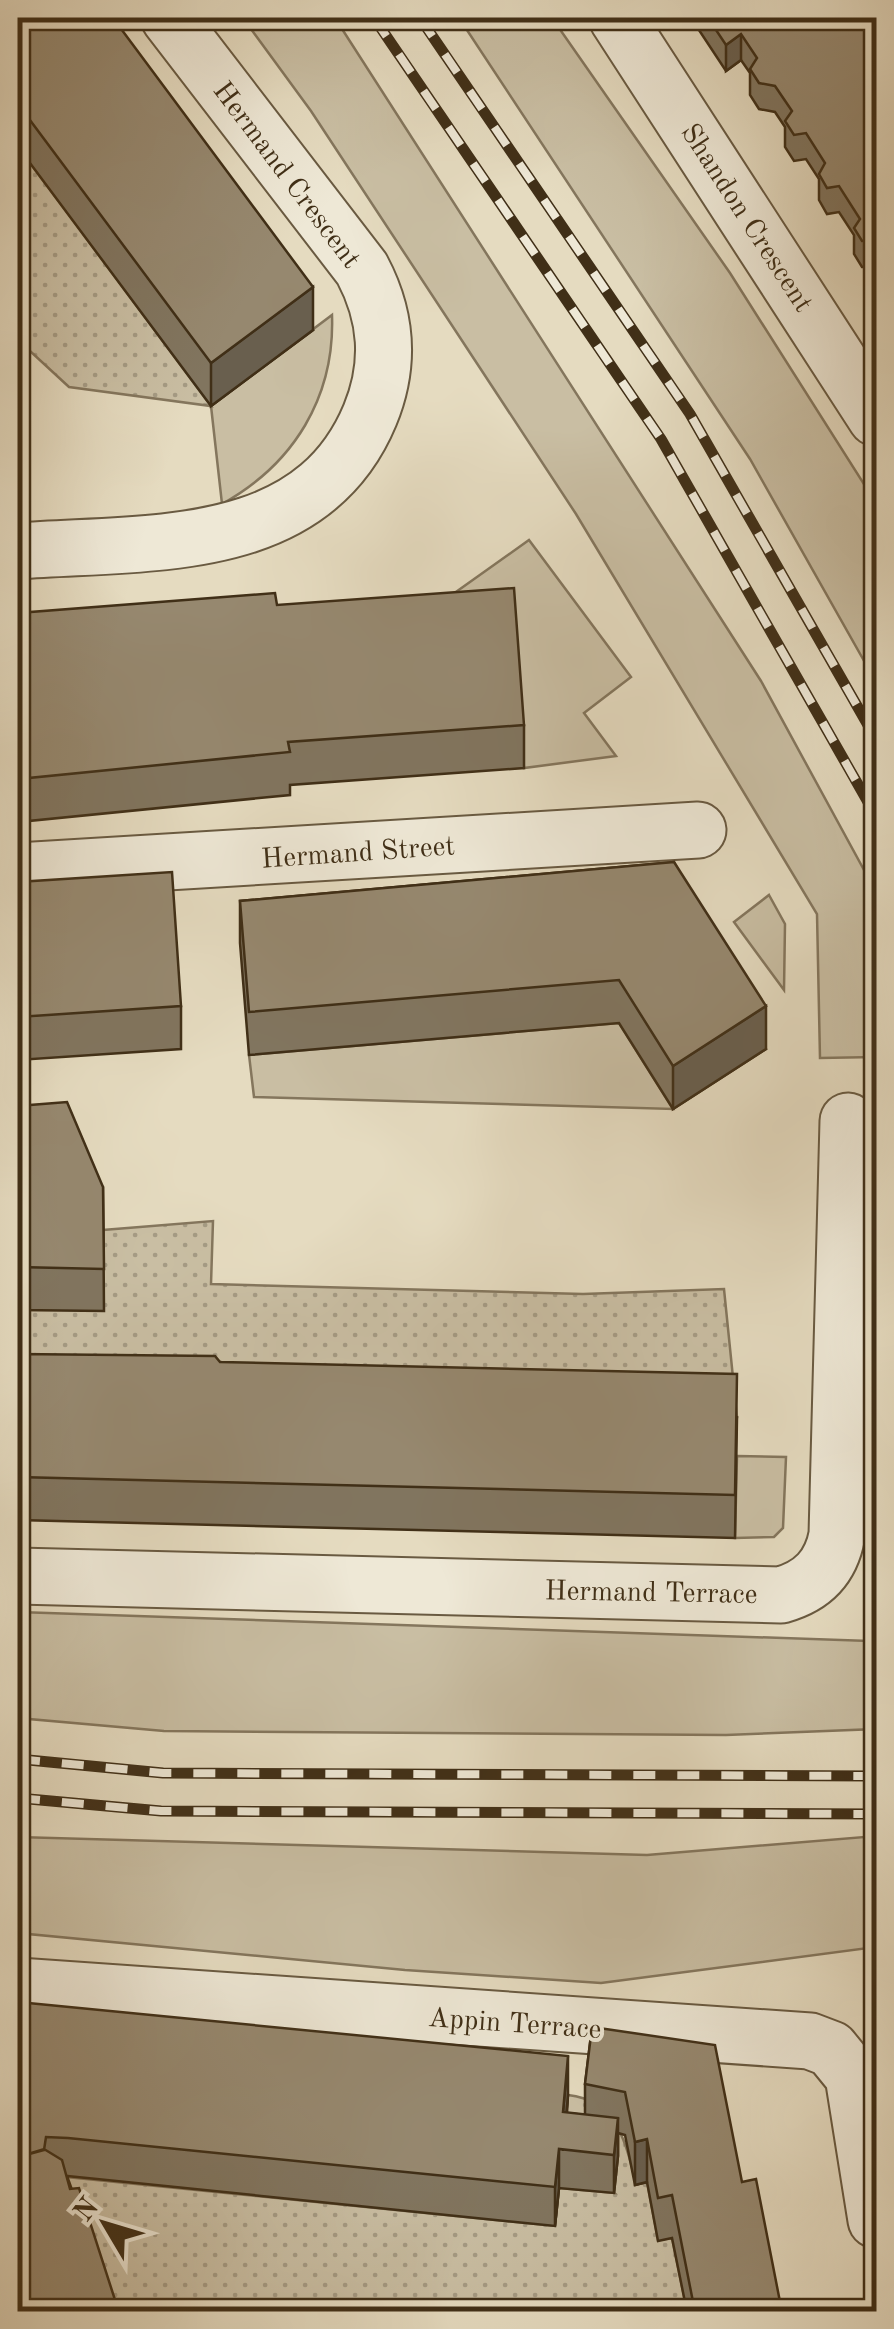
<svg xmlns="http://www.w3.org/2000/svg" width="894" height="2329" viewBox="0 0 894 2329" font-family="'Old Standard TT',serif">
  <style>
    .green { fill: #c9bea3; stroke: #84765d; stroke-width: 2.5 }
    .garden { fill: url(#garden-dots); stroke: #84765d; stroke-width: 2.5 }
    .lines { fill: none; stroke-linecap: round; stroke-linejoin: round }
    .minor-casing { stroke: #695a41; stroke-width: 59 }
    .minor { stroke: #eee8d6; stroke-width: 55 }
    .rail-casing { stroke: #402f17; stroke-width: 11 }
    .rail { stroke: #eee8d6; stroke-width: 8; stroke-dasharray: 22; stroke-linecap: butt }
    .wall { fill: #81755f; stroke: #402f17; stroke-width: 2.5 }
    .shaded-wall { fill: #695f4e; stroke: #402f17; stroke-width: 2.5 }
    .building { fill: #96886f; stroke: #402f17; stroke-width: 2.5 }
    .labels { text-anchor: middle; stroke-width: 8; stroke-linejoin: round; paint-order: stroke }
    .street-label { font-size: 28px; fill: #402f17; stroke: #eee8d6 }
  </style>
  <defs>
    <pattern id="garden-dots" width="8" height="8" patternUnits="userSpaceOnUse" patternTransform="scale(2.5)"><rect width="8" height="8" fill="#c9bea3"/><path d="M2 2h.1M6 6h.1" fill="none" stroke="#a59b84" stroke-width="1.8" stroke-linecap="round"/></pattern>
  </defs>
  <rect width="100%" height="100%" fill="#e5dbc0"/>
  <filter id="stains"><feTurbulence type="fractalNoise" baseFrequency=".002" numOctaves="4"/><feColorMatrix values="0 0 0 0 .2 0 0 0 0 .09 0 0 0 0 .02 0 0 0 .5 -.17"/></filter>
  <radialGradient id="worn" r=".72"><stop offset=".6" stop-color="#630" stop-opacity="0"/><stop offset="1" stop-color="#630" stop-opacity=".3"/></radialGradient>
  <path class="green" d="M243,18H335L761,681L876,892V1116V1057L820,1058L817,914L576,514L311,111Z
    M459,18H552L730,273L876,503V682L750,459Z
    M332,315C335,397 294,464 222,504L211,406Z
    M529,540L631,677L584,713L616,756L524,768L514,631L432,609Z
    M769,895L785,924L784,990L734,922Z
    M619,1023L673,1109L254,1097L249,1055Z
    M737,1456L786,1457L783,1528L774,1537L735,1538Z
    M18,1612L869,1641L871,1619H876V1729L726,1735L164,1731L18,1718Z
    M876,1836V1947L601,1983L405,1970L18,1933V1837L647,1855Z"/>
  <path class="garden" d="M18,146L211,406L69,387L18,340Z
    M213,1221L211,1284L583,1294L724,1289L737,1417L18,1397V1310L103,1230Z
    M568,2095C617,2100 627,2145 636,2185L647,2182L658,2240L672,2238L687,2311H105L46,2175L555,2226L559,2188L614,2193L563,2151Z"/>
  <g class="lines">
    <g class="minor-casing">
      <path id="minor" d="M617,18L876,418
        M18,551C148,541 311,557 370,415C391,364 387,316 362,269L169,18
        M18,871L698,830
        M18,1576L781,1595C813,1586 831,1567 837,1535L848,1121
        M18,1986L810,2041L831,2049L853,2076L876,2220"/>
    </g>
    <use href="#minor" class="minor"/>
    <g class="rail-casing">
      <path id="rail" d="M374,18L661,439L876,816
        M420,18L690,414L876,739
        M18,1759L163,1773L876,1776
        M18,1798L161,1811L876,1814"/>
    </g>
    <use href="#rail" class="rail"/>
  </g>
  <path class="wall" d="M18,18L313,330L211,406L18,147Z
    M691,18H876V272L873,267H862L854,254V235L839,212L827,214L819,200V179L806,159L794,161L785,147V127L775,112L759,109L750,95V73L741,60L726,71Z
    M277,605L524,725V768L290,785V795L18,822V613Z
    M674,862L766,1049L673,1109L619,1023L249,1055L240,943V901Z
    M18,882L181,1006V1049L18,1060Z
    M18,1106L103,1187L104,1311L18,1310Z
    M874,1266H876V1619H871Z
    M18,1354L220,1362L737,1417L735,1538L18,1520Z
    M18,2002L568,2095L567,2113L585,2115V2084L592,2027L742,2182L782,2312H687L672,2238L658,2241L647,2182L635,2185L625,2135L618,2133V2156L614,2193L559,2188L555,2226L67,2176L116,2312H18Z"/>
  <path class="shaded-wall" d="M876,31V46L865,39Z
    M741,34V60L726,71V45Z
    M313,287V330L211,406V363Z
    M766,1006V1049L673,1109V1066Z
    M568,2056V2095L563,2151V2112Z
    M618,2118V2156L614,2193V2155Z
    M647,2139V2182L635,2185V2142Z
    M559,2149V2188L555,2226V2187Z
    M116,2303V2312H92Z"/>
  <path class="building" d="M18,18H113L313,287L211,363L18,104Z
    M708,18H858L876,46V246L873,240L862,241L854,228L860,219L839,186L827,188L819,174L825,163L806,133L794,135L785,121L792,111L775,86L759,83L750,69L757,58L741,34L726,45Z
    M858,18H876V31L870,36Z
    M514,588L524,725L288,742L290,752L18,779V613L275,593L277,605Z
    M674,862L766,1006L673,1066L619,980L249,1012L240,901Z
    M172,872L181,1006L18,1017V882Z
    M67,1102L103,1187L104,1269L18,1267V1106Z
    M874,1266H876V1576H871Z
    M18,1354L215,1356L220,1362L737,1374L735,1495L18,1477Z
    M18,2002L568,2056L563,2112L618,2118L614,2155L559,2149L555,2187L68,2138L46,2137L44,2150L18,2157Z
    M592,2027L715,2045L742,2182L756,2179L782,2312H695L672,2195L658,2198L647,2139L635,2142L625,2092L585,2084Z
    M44,2149L62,2160L70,2189L79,2188L116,2303L92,2312H18V2157Z"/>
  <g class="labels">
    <g class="street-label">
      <text transform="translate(288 174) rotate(53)" y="10">Hermand Crescent</text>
      <text transform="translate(748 217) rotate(57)" y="10">Shandon Crescent</text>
      <text transform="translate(358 851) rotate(-4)" y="10">Hermand Street</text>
      <text transform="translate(651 1591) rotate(1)" y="10">Hermand Terrace</text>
      <text transform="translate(515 2022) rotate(4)" y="10">Appin Terrace</text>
    </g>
  </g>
  <rect width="894" height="2329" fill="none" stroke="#e5dbc0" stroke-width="60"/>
  <rect x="20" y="20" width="854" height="2289" fill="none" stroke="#402f17" stroke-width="5"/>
  <rect x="30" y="30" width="834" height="2269" fill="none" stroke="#402f17" stroke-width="2.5"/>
  <g transform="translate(105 2224) rotate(308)" stroke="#eee8d6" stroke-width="8" paint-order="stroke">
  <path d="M0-8L18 38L0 25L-18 38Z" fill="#402f17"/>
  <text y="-15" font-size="28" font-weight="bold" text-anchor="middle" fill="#402f17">N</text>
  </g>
  <rect width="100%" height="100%" filter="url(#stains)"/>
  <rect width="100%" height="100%" fill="url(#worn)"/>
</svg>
